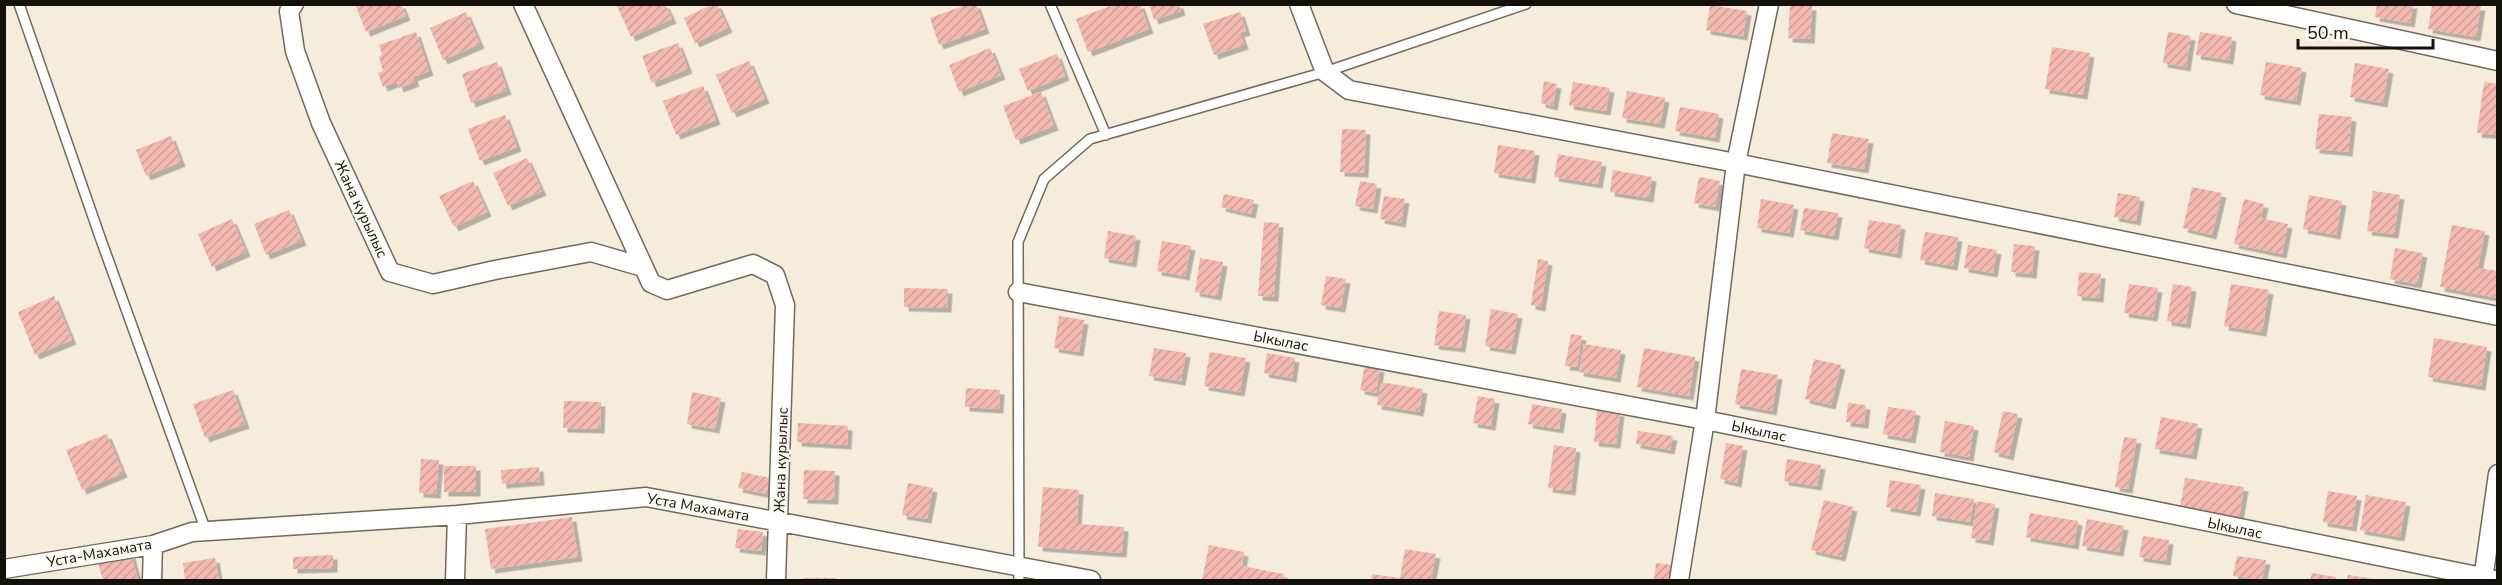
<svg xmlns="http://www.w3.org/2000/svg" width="2502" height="585" viewBox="0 0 2502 585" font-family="'Nunito Sans',sans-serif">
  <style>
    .building { fill: url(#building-hatch); filter: url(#shadow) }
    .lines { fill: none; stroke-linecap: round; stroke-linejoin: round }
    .lane-casing { stroke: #72695c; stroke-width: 12 }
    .street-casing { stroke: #72695c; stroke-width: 21 }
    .lane { stroke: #fff; stroke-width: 9 }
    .street { stroke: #fff; stroke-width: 18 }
    .labels { text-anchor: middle; stroke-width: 4.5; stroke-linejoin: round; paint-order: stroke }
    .street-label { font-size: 15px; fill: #14110c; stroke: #fefaf3 }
  </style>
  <defs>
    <pattern id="building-hatch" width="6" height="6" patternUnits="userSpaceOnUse" patternTransform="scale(1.5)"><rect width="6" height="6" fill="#f3b8b0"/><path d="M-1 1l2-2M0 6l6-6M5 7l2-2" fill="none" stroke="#cf9d96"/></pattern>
    <filter id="shadow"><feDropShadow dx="4.5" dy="4.5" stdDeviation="0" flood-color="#0004"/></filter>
  </defs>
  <rect width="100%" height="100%" fill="#f6ecdc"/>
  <path class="building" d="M355,4H401L406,16L366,32Z
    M616,4H665L672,19L631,37Z
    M713,4H717L728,28L695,43L684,18Z
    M968,4H976L985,29L939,45L930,18Z
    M1115,4H1140L1149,29L1088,52L1076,19Z
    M1149,4H1179L1181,11L1154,20Z
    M2377,4H2413L2410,23L2375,17Z
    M1710,5L1747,11L1743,36L1706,30Z
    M1790,5L1812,6L1810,39L1788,38Z
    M2432,5L2481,6L2476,37L2428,29Z
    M466,12L480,44L443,60L430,28Z
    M1240,12L1246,31L1240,33L1244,45L1214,55L1203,24Z
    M416,32L429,71L413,77L415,82L399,88L397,82L383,87L378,73L383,71L379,57L382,55L379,45Z
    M2168,32L2191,36L2186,67L2163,63Z
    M2200,32L2232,37L2229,60L2196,55Z
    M678,43L688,69L652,83L642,56Z
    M2052,47L2090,53L2083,95L2045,89Z
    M990,48L1001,75L959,92L949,65Z
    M1057,54L1065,76L1028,91L1019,69Z
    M749,61L765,99L732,113L716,75Z
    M497,62L507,90L471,103L462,74Z
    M2266,62L2302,68L2296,101L2260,95Z
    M2355,63L2389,69L2383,103L2350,97Z
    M1544,81L1557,84L1553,106L1541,103Z
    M1573,82L1610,88L1606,111L1569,105Z
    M2484,82L2498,84V135L2477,133Z
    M703,86L716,120L676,135L663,101Z
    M1627,91L1665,98L1660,124L1622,118Z
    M1041,92L1054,126L1016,140L1003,106Z
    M1680,107L1719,114L1715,138L1675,131Z
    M2319,114L2352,117L2348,152L2315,149Z
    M505,115L517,147L480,161L468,129Z
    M1342,129L1366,130L1364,173L1340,172Z
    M1832,133L1869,139L1864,169L1827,163Z
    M171,136L181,162L146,176L136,150Z
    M1498,145L1535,151L1531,179L1494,173Z
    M1558,154L1602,162L1598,184L1554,177Z
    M527,158L542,191L508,206L493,173Z
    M1613,170L1652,177L1649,198L1610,192Z
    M1699,177L1720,181L1715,207L1694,203Z
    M473,181L487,212L454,227L439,196Z
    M1360,181L1377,184L1373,209L1355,206Z
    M2192,187L2222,193L2212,235L2183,228Z
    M2373,191L2400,195L2394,234L2367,231Z
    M2118,193L2140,197L2136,221L2114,217Z
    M1224,194L1254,200L1251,214L1221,207Z
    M2309,195L2342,201L2336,235L2303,229Z
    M1384,196L1405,199L1401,223L1380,219Z
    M1761,199L1794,205L1789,233L1757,228Z
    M2244,199L2264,204L2261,218L2288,224L2282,254L2234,244Z
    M1804,208L1838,213L1834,236L1800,230Z
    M289,210L302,241L266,255L254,224Z
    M232,219L246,252L212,267L198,234Z
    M1869,220L1901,225L1897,254L1864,248Z
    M1264,222L1279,223L1274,297L1258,296Z
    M2452,225L2485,231L2478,268L2498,271V298L2440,287Z
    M1108,231L1136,236L1132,263L1104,258Z
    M1925,232L1958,237L1953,266L1920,260Z
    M1162,241L1191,246L1185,276L1157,271Z
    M2014,244L2035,246L2032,274L2011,272Z
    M1968,245L1997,250L1993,273L1964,268Z
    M2395,248L2423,253L2417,284L2390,279Z
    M1200,258L1223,262L1217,296L1195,292Z
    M1538,259L1548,261L1541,307L1531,305Z
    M2079,272L2101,274L2099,298L2077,296Z
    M1326,276L1346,279L1341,308L1321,305Z
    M2129,284L2158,288L2153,317L2124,313Z
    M2173,284L2192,287L2186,324L2167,321Z
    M2231,284L2269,290L2262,332L2224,326Z
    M904,288L948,289L947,308L904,307Z
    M54,296L72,340L35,355L18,312Z
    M1491,309L1518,314L1511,350L1485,346Z
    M1439,311L1466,315L1461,348L1434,345Z
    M1059,316L1084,320L1079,352L1054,348Z
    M1571,334L1582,336L1577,367L1565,366Z
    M2434,338L2487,347L2481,386L2428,377Z
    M1584,344L1621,350L1616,378L1579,372Z
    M1154,348L1186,353L1181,381L1149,376Z
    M1644,348L1695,357L1689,396L1637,387Z
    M1210,352L1246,358L1240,392L1204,386Z
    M1267,353L1295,358L1292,378L1264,373Z
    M1814,359L1841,365L1831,405L1805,399Z
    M1365,365L1380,368L1376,393L1360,390Z
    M1741,369L1778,375L1772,411L1735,404Z
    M1381,382L1423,389L1419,412L1377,405Z
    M966,388L1000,390L999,409L965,407Z
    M233,390L245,424L205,438L193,404Z
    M692,392L721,398L715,429L687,424Z
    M1478,396L1495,399L1491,426L1473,423Z
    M564,401L601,402L600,429L563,428Z
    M1848,403L1866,405L1864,424L1846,422Z
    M1532,404L1562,409L1559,429L1528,424Z
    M1888,407L1916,411L1911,439L1883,434Z
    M1597,410L1620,412L1616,444L1594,442Z
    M2003,411L2018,414L2009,456L1994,452Z
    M2161,417L2198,424L2192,455L2155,449Z
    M1945,421L1974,426L1969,457L1940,452Z
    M798,423L848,426L847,445L797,442Z
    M1638,431L1673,436L1670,450L1636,444Z
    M107,434L123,473L82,490L66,450Z
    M2124,437L2137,439L2128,489L2115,487Z
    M1726,443L1743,446L1737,483L1720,479Z
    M1554,445L1576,448L1571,491L1548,488Z
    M421,459L439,460L436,494L419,493Z
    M1787,459L1821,465L1817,486L1784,481Z
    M444,466H476V492H444Z
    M539,467L540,481L502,484L501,470Z
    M804,470L835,471L834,500L803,499Z
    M742,472L770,478L766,494L738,488Z
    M2185,478L2244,487L2239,518L2180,508Z
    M1890,480L1921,485L1916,512L1886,507Z
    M908,483L933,488L927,519L902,515Z
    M1043,487L1079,490L1077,524L1124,527L1122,553L1038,547Z
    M2328,491L2357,496L2352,527L2323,522Z
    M1935,493L1974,499L1970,522L1932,516Z
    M2366,495L2406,502L2400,537L2360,530Z
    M1824,500L1853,507L1841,557L1811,550Z
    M1977,501L1995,504L1989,541L1971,538Z
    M2030,513L2078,521L2074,545L2026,537Z
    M572,517L578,557L491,569L485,529Z
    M2087,519L2124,526L2119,552L2082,546Z
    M738,529L763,532L761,551L735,548Z
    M2143,536L2169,540L2166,561L2139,557Z
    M1209,545L1244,552L1242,566L1284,574L1283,580H1202Z
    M1405,549L1436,554L1431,580H1371L1372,574L1400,578Z
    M131,554L138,580H103L98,563Z
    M333,555V568L293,569V557Z
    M2237,556L2266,560L2262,580L2233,576Z
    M215,558L219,580H185L183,563Z
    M1656,563L1672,565L1671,580H1654Z
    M2312,573L2336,577V580H2310Z
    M2348,575L2374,579V580H2347Z
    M803,578H835V580H803Z"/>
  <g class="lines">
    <g class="lane-casing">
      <path id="lane" d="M19,4L100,237L206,531
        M1050,4L1106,135
        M1019,580L1018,242L1044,179L1090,139L1325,72L1526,4"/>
    </g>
    <g class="street-casing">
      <path id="street" d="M294,4L289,11L295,51L321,123L390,272L433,284L495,270L591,252L643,267
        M523,4L651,283L667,290L753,264L775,275L785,305L776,580
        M1299,4L1325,72L1349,90L1736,163L2498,316
        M2236,4L2498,61
        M1018,292L1705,420L2497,580
        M4,569L153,545L192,532L457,515L646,497L1091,580
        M152,580L153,545
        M455,580L457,515
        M1679,580L1705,420L1736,163L1769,4
        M2483,580L2498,474"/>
    </g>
    <use href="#lane" class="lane"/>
    <use href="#street" class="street"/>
  </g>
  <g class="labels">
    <g class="street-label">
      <text transform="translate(361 209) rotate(65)" y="5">Жана курылыс</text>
      <text transform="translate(1281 341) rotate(11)" y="5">Ыкылас</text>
      <text transform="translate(1759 431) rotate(12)" y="5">Ыкылас</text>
      <text transform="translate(781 460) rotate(-88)" y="5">Жана курылыс</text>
      <text transform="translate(698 507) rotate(10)" y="5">Уста Махамата</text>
      <text transform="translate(2235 528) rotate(12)" y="5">Ыкылас</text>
      <text transform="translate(99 553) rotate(-10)" y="5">Уста-Махамата</text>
    </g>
  </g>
  <rect width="2502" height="585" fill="none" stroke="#14110c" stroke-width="12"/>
  <path d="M2298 39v9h135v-9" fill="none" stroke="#14110c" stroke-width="3"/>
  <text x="2307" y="39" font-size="18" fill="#14110c" stroke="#fefaf3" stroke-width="4.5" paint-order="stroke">50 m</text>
</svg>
